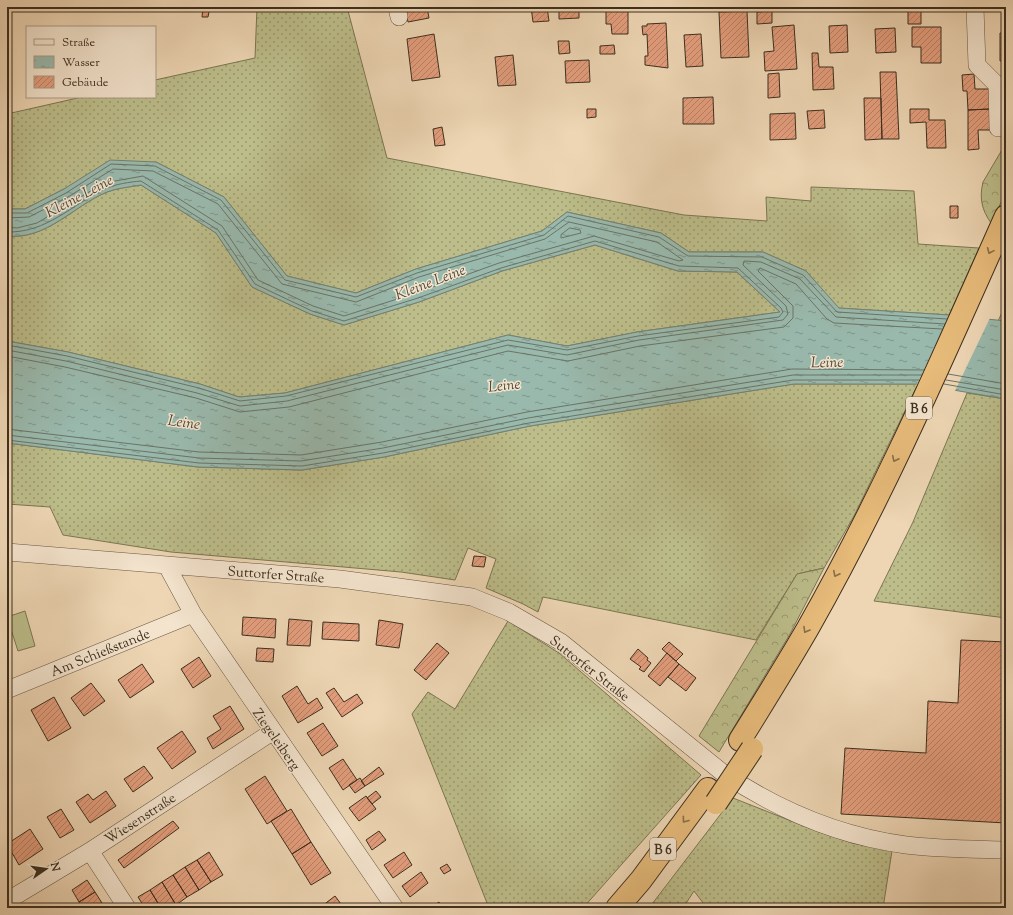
<svg xmlns="http://www.w3.org/2000/svg" width="1013" height="915" viewBox="0 0 1013 915" font-family="'Sorts Mill Goudy',serif">
  <style>
    .grass { fill: url(#grass-dots); stroke: #7c7654 }
    .forest { fill: url(#forest-crowns); stroke: #7c7654 }
    .pitch { fill: #bcbd8a; stroke: #7c7654 }
    .water { fill: url(#water-ripples); stroke: #748274 }
    .pier { fill: #eed6b4 }
    .lines { fill: none; stroke-linecap: round; stroke-linejoin: round }
    .shore { stroke: #6a7466; stroke-width: 1 }
    .building { fill: url(#building-hatch); stroke: #3c2f1f }
    .minor-casing { stroke: #685944; stroke-width: 18 }
    .highway-casing { stroke: #3c2f1f; stroke-width: 24 }
    .minor { stroke: #f4e4ce; stroke-width: 17 }
    .highway { stroke: #e7bb7a; stroke-width: 22 }
    .highway-bridge-casing { stroke: #3c2f1f; stroke-width: 24; stroke-linecap: butt }
    .highway-bridge { stroke: #e7bb7a; stroke-width: 22 }
    .oneway { stroke: #896e48 }
    .labels { text-anchor: middle; stroke-width: 3; stroke-linejoin: round; paint-order: stroke }
    .shield { fill: #f4e4ce; stroke: #736554; stroke-width: 1 }
    .shield-label { font-size: 13px; font-weight: bold; fill: #3c2f1f }
    .street-label { font-size: 14px; fill: #3c2f1f; stroke: #f4e4ce }
    .water-label { font-size: 15px; font-style: italic; fill: #4f4b3b; stroke: #f4e4ce }
  </style>
  <defs>
    <pattern id="grass-dots" width="8" height="8" patternUnits="userSpaceOnUse"><rect width="8" height="8" fill="#bcbd8a"/><path d="M2 2h.1M6 6h.1" fill="none" stroke="#9a9a70" stroke-width="1.8" stroke-linecap="round"/></pattern>
    <pattern id="forest-crowns" width="20" height="18" patternUnits="userSpaceOnUse"><rect width="20" height="18" fill="#bcbd8a"/><path d="M2 6a3 3 0 1 1 6 0M12 15a3 3 0 1 1 6 0" fill="none" stroke="#9a9a70"/></pattern>
    <pattern id="water-ripples" width="26" height="14" patternUnits="userSpaceOnUse"><rect width="26" height="14" fill="#99b9ad"/><path d="M2 4q2-2 4 0t4 0M15 11q2-2 4 0t4 0" fill="none" stroke="#7e978c"/></pattern>
    <pattern id="building-hatch" width="6" height="6" patternUnits="userSpaceOnUse"><rect width="6" height="6" fill="#e49e7d"/><path d="M-1 1l2-2M0 6l6-6M5 7l2-2" fill="none" stroke="#ba8166"/></pattern>
  </defs>
  <rect width="100%" height="100%" fill="#eed6b4"/>
  <filter id="stains"><feTurbulence type="fractalNoise" baseFrequency=".005" numOctaves="4"/><feColorMatrix values="0 0 0 0 .2 0 0 0 0 .09 0 0 0 0 .02 0 0 0 .5 -.17"/></filter>
  <radialGradient id="worn" r=".72"><stop offset=".6" stop-color="#630" stop-opacity="0"/><stop offset="1" stop-color="#630" stop-opacity=".3"/></radialGradient>
  <path class="grass" d="M257,7H347L387,158L684,215L767,221L766,197L811,201V187L914,191L918,244L979,248L949,315L838,308L806,271L763,252H689L661,233L567,212L542,231L416,269L356,293L287,276L224,197L156,162L64,189L25,209H7V114L82,97H155V80L255,58Z
    M141,185L216,233L252,287L310,314L344,325L419,302L502,271L595,245L678,271L737,272L780,312L637,332L567,346L508,335L285,393L239,397L200,384L68,352L7,341V236C47,240 73,206 107,192C117,188 130,187 141,185Z
    M1006,304V321H998Z
    M794,384H918L854,516L824,568L797,574L756,640L543,597L538,612L523,604L486,588L496,559L468,548L455,580L401,572L171,552L63,535L50,507L7,504V443L198,467L302,470L384,457L530,426Z
    M967,393L1006,399V618L874,601L913,522Z
    M508,621L559,653L701,775L583,908H489L412,714L428,692L455,709Z
    M733,798L819,832L852,843L892,851L883,908H707L694,891L683,908H649Z"/>
  <path class="forest" d="M1006,143V192L991,223C982,210 979,199 983,182Z
    M824,568L790,634L719,752L699,736L797,574Z"/>
  <path class="pitch" d="M25,611L35,646L18,651L7,617Z"/>
  <path class="water" d="M110,160L156,162L224,197L287,276L356,293L416,269L542,231L567,212L661,233L689,252H763L806,271L839,308L949,315L1006,321V399L918,384H794L530,426L384,457L302,470L198,467L7,443V341L68,352L200,384L239,397L285,393L508,335L567,346L637,332L780,312L737,272L678,271L595,245L502,271L419,302L344,325L310,314L252,287L216,233L141,185C130,187 117,188 107,192C73,206 47,240 7,236V209H25L64,189Z"/>
  <path class="pier" d="M951,313L990,318L954,393L916,386Z"/>
  <g class="lines">
    <path class="shore" d="M7,213H27L66,193L111,164L155,166L221,200L285,280L356,297L417,273L544,235L568,216L659,237L688,256L762,257L803,275L837,312L947,319
      M7,218L29,217L68,197L113,169L153,171L218,204L282,284L356,302L419,277L545,239L569,222L657,242L683,260L679,261L594,236L499,263L416,293L344,316L313,306L258,280L222,226L143,176L104,183L37,223L17,228L7,227
      M570,228L580,230L581,233L561,238V235Z
      M7,232C47,233 71,205 105,189C115,184 130,182 141,181L218,230L255,284L312,311L344,321L418,298L501,268L595,241L679,266L738,268L781,308L783,312L779,317L638,336L567,350L508,340L286,396L240,401L199,388L67,356L7,345
      M7,350L66,361L197,393L240,406L287,401L508,345L567,355L639,340L783,320L788,314L786,306L743,265L744,261L761,262L800,279L836,317L945,324
      M7,356L65,367L196,398L240,412L289,407L508,351L568,361L640,346L784,327L793,318V306L758,271L760,268L796,284L827,319L834,323L942,329
      M948,374L1006,384
      M946,380L1006,390
      M944,384L1006,395
      M7,429L199,452L301,455L382,442L527,412L792,369L924,370
      M7,435L199,458L301,461L383,448L528,418L793,375H922
      M7,440L199,463L302,466L383,453L529,423L793,380H919"/>
  </g>
  <path class="building" d="M203,7H210L208,17H202Z
    M405,7H427L429,18L408,22Z
    M531,7H547L549,21L533,22Z
    M559,7H579V18L559,19Z
    M606,7H628V34H612L611,24H606Z
    M908,10H921V24H908Z
    M747,11L749,57L721,58L719,12Z
    M772,11V23L757,24V12Z
    M666,23L668,68L645,65V56H648L647,34L643,35L642,26H647V24Z
    M794,25L797,69L765,71L764,52L774,51L772,27Z
    M847,25L848,52L830,53L829,26Z
    M912,27H941V63H921V47H912Z
    M895,28L896,52L876,53L875,29Z
    M1000,33H1006V61H1000Z
    M434,34L440,77L412,81L407,39Z
    M701,34L703,66L686,67L684,35Z
    M558,41H569L570,53L559,54Z
    M614,45L615,54H600V46Z
    M812,53H818L819,67H833L834,89L813,90Z
    M513,55L516,85L498,86L495,57Z
    M589,60L590,82L566,83L565,61Z
    M880,72H896L899,139H882Z
    M779,73L780,97L768,98V74Z
    M974,74L975,89H989L990,109L968,110L967,91H963L962,75Z
    M713,97L714,124H683V98Z
    M864,98H881L882,139L865,140Z
    M587,109H596V117L587,118Z
    M910,109H929V120H945L946,148H927L926,122L910,123Z
    M990,109V130H978L979,149L968,150V110Z
    M824,110L825,128L809,129L807,111Z
    M795,113L796,139L770,140V114Z
    M442,127L445,145L435,146L433,129Z
    M950,206H958V218H950Z
    M474,556L486,557L484,567L472,566Z
    M243,617L276,619L275,638L242,635Z
    M289,619L312,621L310,646L287,645Z
    M379,620L403,624L399,648L376,645Z
    M323,622L359,624V641L322,639Z
    M961,640L1006,642V823L841,814L845,748L926,753L928,701L958,703Z
    M669,642L683,654L676,661L662,649Z
    M437,643L449,653L426,680L414,670Z
    M257,648L274,649L273,662L256,661Z
    M638,649L648,658L647,660L651,663L644,672L639,669L641,667L630,659Z
    M667,653L679,664L660,686L648,676Z
    M199,657L211,676L193,688L181,669Z
    M142,664L154,682L130,698L118,680Z
    M679,664L696,678L686,691L668,677Z
    M91,683L105,701L84,716L71,698Z
    M297,686L308,704L317,698L323,708L298,723L282,696Z
    M334,688L344,702L357,694L363,703L342,717L326,693Z
    M54,697L71,728L48,741L31,710Z
    M230,706L244,729L213,749L207,738L221,729L213,716Z
    M323,723L338,746L322,756L307,733Z
    M182,731L196,752L172,769L157,748Z
    M343,759L357,780L343,790L329,768Z
    M144,766L153,778L133,792L124,779Z
    M379,767L384,774L365,786L361,781Z
    M265,776L287,811L267,824L245,789Z
    M360,778L365,786L355,793L349,785Z
    M106,791L116,806L90,823L76,802L88,794L93,800Z
    M376,791L381,797L372,804L367,798Z
    M366,796L376,809L359,821L349,808Z
    M61,809L74,830L60,838L47,817Z
    M291,809L311,842L292,854L271,821Z
    M173,821L179,828L124,868L118,860Z
    M30,829L43,849L19,865L7,844Z
    M379,831L386,840L372,850L366,840Z
    M311,842L331,873L311,885L292,854Z
    M209,852L223,875L211,882L197,860Z
    M404,852L412,865L393,878L384,865Z
    M197,860L211,882L199,890L185,867Z
    M447,864L451,870L444,874L440,868Z
    M185,867L199,890L187,897L173,875Z
    M421,872L428,883L410,897L402,886Z
    M173,875L187,897L176,905L162,882Z
    M87,880L95,892L79,902L72,890Z
    M162,882L176,905L170,908H161L150,890Z
    M150,890L161,908H145L138,897Z
    M95,892L102,903L95,908H83L79,902Z
    M335,896L344,908H323L322,906Z
    M439,902L442,908H430Z
    M102,903L105,908H95Z"/>
  <g class="lines">
    <g class="minor-casing">
      <path id="minor" d="M397,7L399,17
        M975,7L977,65L997,85L998,128
        M7,552L340,579L472,597L509,612L561,642L723,773C778,810 839,836 906,845C938,849 973,849 1006,850
        M167,566L193,614L395,908
        M7,690L193,614
        M90,851L127,908
        M7,901L90,851L272,732"/>
    </g>
    <g class="highway-casing">
      <path id="highway" d="M740,740C763,703 786,666 808,628C883,496 944,355 1006,216
        M617,908L641,880L708,789"/>
    </g>
    <use href="#minor" class="minor"/>
    <use href="#highway" class="highway"/>
    <g class="highway-bridge-casing">
      <path id="highway-bridge" d="M716,803L752,749"/>
    </g>
    <use href="#highway-bridge" class="highway-bridge"/>
  </g>
  <defs><path id="oneway-chevron" d="M-2-3.5L2.5 0L-2 3.5" fill="none" stroke-width="1.6" stroke-linecap="round" stroke-linejoin="round"/></defs>
  <g class="oneway">
    <use href="#oneway-chevron" transform="translate(990 251) rotate(114)"/>
    <use href="#oneway-chevron" transform="translate(895 459) rotate(116)"/>
    <use href="#oneway-chevron" transform="translate(836 574) rotate(117)"/>
    <use href="#oneway-chevron" transform="translate(806 630) rotate(120)"/>
    <use href="#oneway-chevron" transform="translate(685 820) rotate(126)"/>
  </g>
  <g class="labels">
    <g class="shield">
      <rect x="906" y="397" width="26" height="22" rx="3"/>
      <rect x="650" y="838" width="26" height="22" rx="3"/>
    </g>
    <g class="shield-label">
      <text x="919" y="413">B 6</text>
      <text x="663" y="854">B 6</text>
    </g>
    <g class="street-label">
      <text transform="translate(276 574) rotate(4)" y="5">Suttorfer Straße</text>
      <text transform="translate(100 652) rotate(-22)" y="5">Am Schießstande</text>
      <text transform="translate(590 668) rotate(38)" y="5">Suttorfer Straße</text>
      <text transform="translate(277 739) rotate(55)" y="5">Ziegeleiberg</text>
      <text transform="translate(140 818) rotate(-33)" y="5">Wiesenstraße</text>
    </g>
    <g class="water-label">
      <text transform="translate(79 196) rotate(-28)" y="5">Kleine Leine</text>
      <text transform="translate(430 282) rotate(-21)" y="5">Kleine Leine</text>
      <text transform="translate(827 362) rotate(-1)" y="5">Leine</text>
      <text transform="translate(504 385) rotate(-6)" y="5">Leine</text>
      <text transform="translate(184 422) rotate(8)" y="5">Leine</text>
    </g>
  </g>
  <rect width="1013" height="915" fill="none" stroke="#eed6b4" stroke-width="24"/>
  <rect x="8" y="8" width="997" height="899" fill="none" stroke="#3c2f1f" stroke-width="2"/>
  <rect x="12" y="12" width="989" height="891" fill="none" stroke="#3c2f1f"/>
  <rect x="26" y="26" width="130" height="72" fill="#f4e4ce" stroke="#aa9c88"/>
  <rect x="34" y="39" width="20" height="6" fill="#f4e4ce" stroke="#aa9c88"/>
  <text x="62" y="46" font-size="12" fill="#3c2f1f">Straße</text>
  <rect x="34" y="56" width="20" height="12" fill="url(#water-ripples)" stroke="#aa9c88"/>
  <text x="62" y="66" font-size="12" fill="#3c2f1f">Wasser</text>
  <rect x="34" y="76" width="20" height="12" fill="url(#building-hatch)" stroke="#aa9c88"/>
  <text x="62" y="86" font-size="12" fill="#3c2f1f">Gebäude</text>
  <g transform="translate(46 869) rotate(77)" stroke="#f4e4ce" stroke-width="3" paint-order="stroke">
  <path d="M0-3L7 15L0 10L-7 15Z" fill="#3c2f1f"/>
  <text y="-6" font-size="11" font-weight="bold" text-anchor="middle" fill="#3c2f1f">N</text>
  </g>
  <rect width="100%" height="100%" filter="url(#stains)"/>
  <rect width="100%" height="100%" fill="url(#worn)"/>
</svg>
